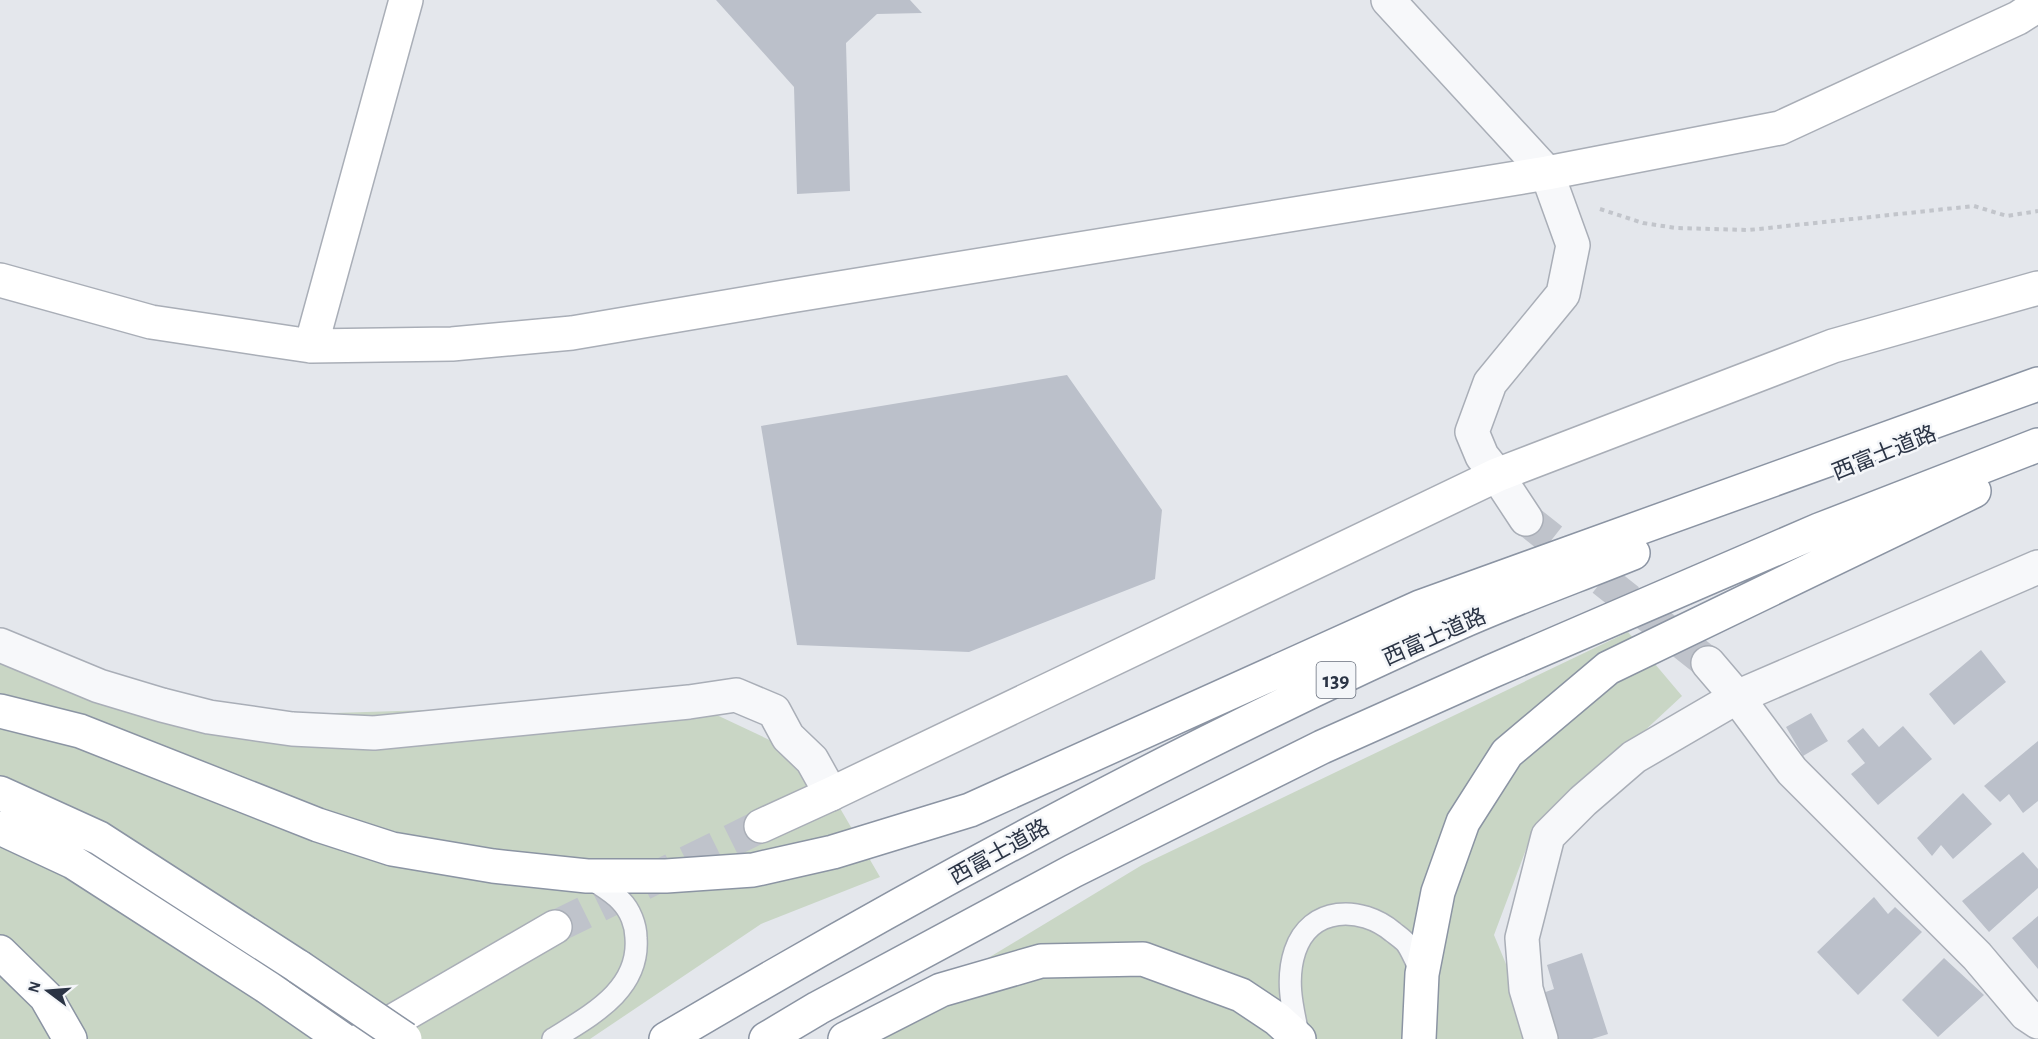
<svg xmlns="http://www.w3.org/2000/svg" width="2038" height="1039" viewBox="0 0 2038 1039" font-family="'Alegreya Sans','Noto Sans JP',sans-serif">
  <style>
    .green { fill: #c9d6c5 }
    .building { fill: #bbc0ca }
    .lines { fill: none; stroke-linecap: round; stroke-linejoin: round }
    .street-tunnel { stroke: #bfc3cb; stroke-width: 33; stroke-dasharray: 33 16; stroke-linecap: butt }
    .secondary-tunnel { stroke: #bfc3cb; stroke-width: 33; stroke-dasharray: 33 16; stroke-linecap: butt }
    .lane-casing { stroke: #a9aeb7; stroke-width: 24 }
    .street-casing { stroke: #a9aeb7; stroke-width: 36 }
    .secondary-casing { stroke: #a9aeb7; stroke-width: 36 }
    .highway-casing { stroke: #8b94a3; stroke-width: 36 }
    .path { stroke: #c2c5cb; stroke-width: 4; stroke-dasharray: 4.5 4.5; stroke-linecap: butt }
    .lane { stroke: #f7f8fa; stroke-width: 21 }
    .street { stroke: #f7f8fa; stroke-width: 33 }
    .secondary { stroke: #fff; stroke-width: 33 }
    .highway { stroke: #fff; stroke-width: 33 }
    .highway-bridge-casing { stroke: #8b94a3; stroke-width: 36; stroke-linecap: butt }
    .highway-bridge { stroke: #fff; stroke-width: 33 }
    .labels { text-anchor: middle; stroke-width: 5; stroke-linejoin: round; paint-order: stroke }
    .shield { fill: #f4f6f9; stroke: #676e7b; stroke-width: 1.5 }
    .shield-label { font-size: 21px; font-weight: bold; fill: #2b3445 }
    .street-label { font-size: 22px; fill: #2b3445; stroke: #f4f6f9 }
  </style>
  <rect width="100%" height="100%" fill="#e4e7ec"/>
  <path class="green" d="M0,631L209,717L689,702L812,760L880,877L761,924L590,1039H0Z
    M1628,632L1682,696L1531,836L1494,935L1537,1039H854L1142,865Z"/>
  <path class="building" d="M716,0H910L922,13L877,14L846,43L850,191L797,194L794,87Z
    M1067,375L1162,510L1155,579L969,652L797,645L761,426Z
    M1981,650L2006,682L1954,725L1929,694Z
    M1811,713L1828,741L1803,756L1786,727Z
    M1903,726L1932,759L1878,805L1851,774L1865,763L1847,741L1863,728L1879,747Z
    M2038,741V801L2023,813L2009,794L2000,802L1984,786Z
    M1963,793L1992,824L1953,859L1941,845L1932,856L1917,838Z
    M2023,852L2038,869V888L1989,932L1962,901Z
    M1874,897L1888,914L1895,907L1922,932L1858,995L1817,952Z
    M2038,916V969L2012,938Z
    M1582,953L1608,1034L1592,1039H1557L1540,994L1554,989L1547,965Z
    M1944,958L1984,995L1938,1037L1902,1000Z"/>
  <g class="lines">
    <path class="street-tunnel" d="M1526,519L1708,663"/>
    <path class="secondary-tunnel" d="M555,927L761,826"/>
    <g class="lane-casing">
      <path id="lane" d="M1299,1038C1293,1010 1285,981 1295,951C1310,906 1361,905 1393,932C1398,936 1404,940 1407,944C1413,953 1417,964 1422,974
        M553,1039C591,1015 640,990 636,938C636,925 630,910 621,901C612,891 598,884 587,876"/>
    </g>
    <g class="street-casing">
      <path id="street" d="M1388,0L1547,173L1573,245L1563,294L1490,383L1472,432L1482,456L1497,475L1526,519
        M0,645L99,686L162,705L209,717L292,729L374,733L689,702L736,695L774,711L788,737L812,760L831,794
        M1708,663L1737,697L1792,771L1977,956L2026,1014L2038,1022
        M1541,1039L1526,989L1522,938L1548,836L1583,801L1634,757L1737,697L2038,567"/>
    </g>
    <g class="secondary-casing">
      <path id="secondary" d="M0,280L151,322L311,346L452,344L572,333L790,296L1547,173L1780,128L2018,18L2038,5
        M311,346L406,0
        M761,826L831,794L1497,475L1833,346L2038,288
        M362,1039L555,927"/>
    </g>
    <g class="highway-casing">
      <path id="highway" d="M0,711L80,731L318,825L392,849L493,866L587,876H666L753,870L833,852L970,810L1420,607L2038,384
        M0,793L99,838L299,967
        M0,828L73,862L267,987L342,1039
        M0,952L46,997L70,1039
        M666,1039C923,887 1188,744 1461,622C1518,597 1576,576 1633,553
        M766,1039L818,1008L1073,871L1322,747L1490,672L1819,530L2038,445
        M845,1039L941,990L1041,961L1143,959L1241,995L1277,1019L1299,1039
        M1419,1039L1422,974L1438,892L1463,822L1507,753L1608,668L1974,491"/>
    </g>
    <path class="path" d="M1600,209L1643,223L1676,228L1749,230L1974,206L2007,216L2038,211"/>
    <use href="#lane" class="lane"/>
    <use href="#street" class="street"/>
    <use href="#secondary" class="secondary"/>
    <use href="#highway" class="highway"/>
    <g class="highway-bridge-casing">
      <path id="highway-bridge" d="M299,967L405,1039"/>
    </g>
    <use href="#highway-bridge" class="highway-bridge"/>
  </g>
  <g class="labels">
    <rect class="shield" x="1316.5" y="662" width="39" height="36" rx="4.5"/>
    <g class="shield-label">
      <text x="1336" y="687">139</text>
    </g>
    <g class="street-label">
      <text transform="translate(1884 452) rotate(-22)" y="8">西富士道路</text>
      <text transform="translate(1434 636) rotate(-24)" y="8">西富士道路</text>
      <text transform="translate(999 851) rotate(-29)" y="8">西富士道路</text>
    </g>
  </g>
  <g transform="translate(48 991) rotate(286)" stroke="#f4f6f9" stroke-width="4.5" paint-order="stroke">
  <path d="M0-4.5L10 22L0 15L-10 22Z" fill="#2b3445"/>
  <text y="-9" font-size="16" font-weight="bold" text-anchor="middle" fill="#2b3445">N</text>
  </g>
</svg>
